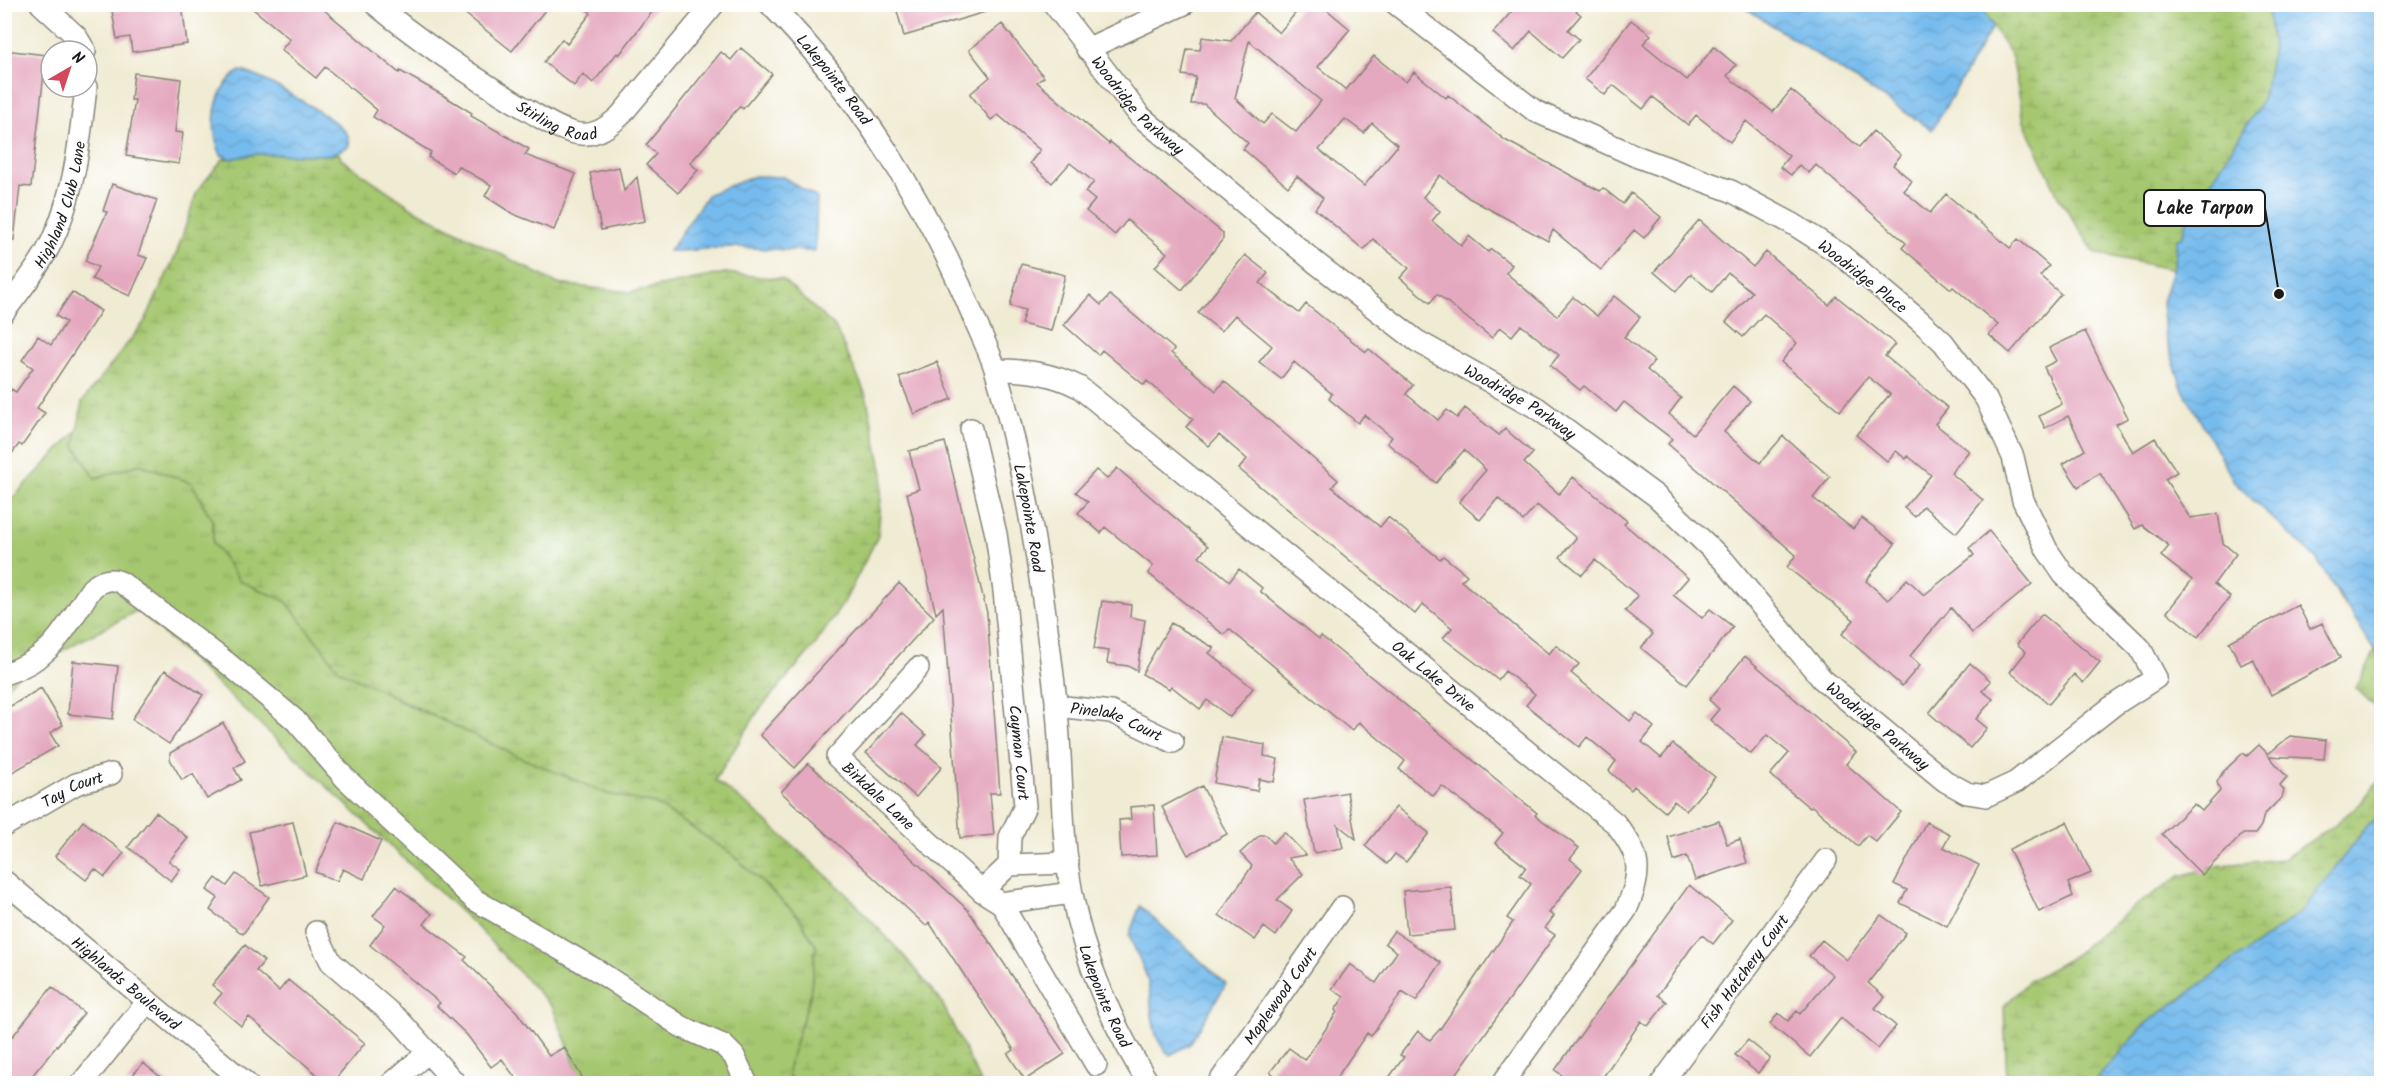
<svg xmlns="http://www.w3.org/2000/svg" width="2386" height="1088" viewBox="0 0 2386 1088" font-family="Kalam,sans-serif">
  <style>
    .grass { fill: url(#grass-tufts); stroke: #607246; stroke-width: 1.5 }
    .wetland { fill: url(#wetland-marsh); stroke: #607246; stroke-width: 1.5 }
    .water { fill: url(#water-waves); stroke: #496c84; stroke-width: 1.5 }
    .building { fill: #e5a9bf; fill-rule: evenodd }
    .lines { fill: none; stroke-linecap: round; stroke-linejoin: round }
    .minor-casing { stroke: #868478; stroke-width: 24 }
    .minor { stroke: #fff; stroke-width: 21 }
    .labels { text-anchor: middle; stroke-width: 4.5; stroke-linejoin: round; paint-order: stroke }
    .street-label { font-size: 16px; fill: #1c1c1c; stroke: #fff }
    .leader { fill: none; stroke: #1c1c1c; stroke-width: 2 }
    .callout-dot { fill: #1c1c1c; stroke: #fff; stroke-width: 2 }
    .callout { fill: #fff; stroke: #1c1c1c; stroke-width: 2 }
    .callout-label { font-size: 18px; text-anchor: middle; font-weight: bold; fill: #1c1c1c }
  </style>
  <defs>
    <pattern id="grass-tufts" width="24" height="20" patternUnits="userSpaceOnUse" patternTransform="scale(1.5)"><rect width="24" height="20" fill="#a5c770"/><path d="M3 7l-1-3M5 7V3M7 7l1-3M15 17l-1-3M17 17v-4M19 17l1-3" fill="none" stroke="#8daa60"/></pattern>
    <pattern id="wetland-marsh" width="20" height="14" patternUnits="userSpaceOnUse" patternTransform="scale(1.5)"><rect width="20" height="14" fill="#a5c770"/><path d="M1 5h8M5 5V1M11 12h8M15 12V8" fill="none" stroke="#8daa60"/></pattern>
    <pattern id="water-waves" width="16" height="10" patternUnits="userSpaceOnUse" patternTransform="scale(1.5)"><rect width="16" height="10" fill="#76bbed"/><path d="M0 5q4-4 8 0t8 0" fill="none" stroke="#66a0cb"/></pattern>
  </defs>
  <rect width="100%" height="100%" fill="#fff"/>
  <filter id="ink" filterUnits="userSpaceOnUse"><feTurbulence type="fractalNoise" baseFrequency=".0167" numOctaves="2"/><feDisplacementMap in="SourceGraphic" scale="12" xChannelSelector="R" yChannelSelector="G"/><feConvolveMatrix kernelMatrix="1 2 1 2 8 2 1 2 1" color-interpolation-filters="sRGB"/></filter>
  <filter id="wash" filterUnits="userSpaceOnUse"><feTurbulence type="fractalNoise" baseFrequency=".008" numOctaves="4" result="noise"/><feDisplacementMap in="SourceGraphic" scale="24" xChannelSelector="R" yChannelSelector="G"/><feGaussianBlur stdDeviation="1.35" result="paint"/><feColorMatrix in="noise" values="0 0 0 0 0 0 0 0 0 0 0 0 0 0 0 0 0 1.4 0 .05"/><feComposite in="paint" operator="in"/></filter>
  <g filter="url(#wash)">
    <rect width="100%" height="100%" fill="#f0ebd3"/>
    <path class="grass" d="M77,431L75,446L95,478L140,464L192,483L213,522V543L240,581L286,601L309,630L399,701L608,794L656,804L731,853L799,917L816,946L810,996L788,1067L790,1083H582L553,1008L476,926L138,610L22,672L5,688V506Z"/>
    <path class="wetland" d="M2321,4L2174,270L2095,253L2059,198L2024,121L2012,57L1979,5Z
      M339,153L341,159L414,209L558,284L631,292L725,273L782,279L835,327L866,395L883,473L878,536L844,602L815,645L759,710L715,780L750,807L846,893L904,956L941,1001L981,1083H790L788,1067L810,996L816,946L799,917L731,853L656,804L608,794L519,757L339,670L286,601L240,581L213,543V522L192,483L140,464L95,478L75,446L82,402L145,321L177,252L197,191L223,159L256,154L329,155Z
      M2296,521L2381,610V712L2356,688L2378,645L2341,600Z
      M2381,777V850L2111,1083H2007L2004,1006L2029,981L2069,959L2131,909L2180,876L2222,865L2283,859L2329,829L2360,804Z"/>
    <path class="water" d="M1790,5H1979L1993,26L1932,130L1741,5L1747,7Z
      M2267,5H2381V660L2317,560L2235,483L2182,388L2165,335L2162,302L2174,264L2177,238L2182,237L2187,220L2262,101L2273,48Z
      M240,71C256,72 337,119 347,134C350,139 350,142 348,147L329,155L256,154L230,159L221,155C209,128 212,89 240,71Z
      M755,176L783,177L817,198L815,251C788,251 762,248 735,247C713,247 691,252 669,251L708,194Z
      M2381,814V1083H2093L2145,1024L2300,913L2368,825Z
      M1140,906L1226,984L1190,1044L1170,1055C1147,1038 1154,999 1146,975C1141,961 1134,948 1129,935Z"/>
    <g id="blocks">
      <path class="building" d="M157,4H182L187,44L132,52L130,37L117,39L112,11Z
        M247,4H317L399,73L400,71L446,97L472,113L471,116L529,149L525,155L576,174L554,230L513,214L485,196L491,185L458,166L454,173L428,157L431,152L373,117L377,110L325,67L316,78L281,50L290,39Z
        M453,4H550L512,51Z
        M580,4H658L619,55L617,53L593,83L583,74L574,86L544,62L562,39L567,44L591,13Z
        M895,4H998L999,8L904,36Z
        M1303,4H1320L1350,29L1318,67L1346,90L1374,56L1406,82L1414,72L1446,98L1448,95L1505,140L1600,191L1603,188L1623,204L1631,193L1661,217L1644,238L1634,230L1601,270L1553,230L1548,241L1469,198L1440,175L1423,197L1440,211L1432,221L1461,246L1469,236L1488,252L1491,249L1512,265L1506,273L1557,316L1573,297L1597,316L1614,296L1640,317L1624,337L1654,361L1647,370L1681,398L1669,414L1693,434L1733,386L1750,401L1724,432L1760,463L1783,436L1830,477L1813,498L1853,529L1862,518L1895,544L1866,581L1888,600L1907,579L1924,595L1974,555L1969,548L1989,531L2032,584L1972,633L1951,608L1910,656L1920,665L1902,686L1842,634L1854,620L1787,567L1796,555L1668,444L1672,439L1624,402L1616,412L1584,386L1580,390L1550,366L1559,355L1521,325L1512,336L1500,327L1492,338L1437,294L1430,303L1400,278L1409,268L1373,239L1364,250L1315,209L1323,198L1297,176L1288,187L1243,149L1248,143L1204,104H1191L1196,77L1182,75L1187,49L1200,50L1202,37L1231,41L1257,10L1256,13L1279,33ZM1249,41L1321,101L1296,132L1272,114L1263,124L1235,98ZM1345,119L1364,133L1372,123L1398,145L1364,186L1319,150Z
        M1518,4H1568L1581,15L1568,30L1579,39L1562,58L1531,31L1514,51L1493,33Z
        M1631,20L1651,35L1643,44L1687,80L1714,47L1736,65L1727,76L1773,112L1791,90L1859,147L1873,131L1901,155L1893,165L1912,181L1904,191L1930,213L1946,194L2010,248L2018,239L2049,266L2040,276L2061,294L2010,353L1989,335L1998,325L1953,287L1951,289L1902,248L1906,243L1816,165L1809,173L1799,165L1791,175L1780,167L1789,156L1746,121L1730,142L1696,115L1688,125L1653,97L1643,109L1613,85L1605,95L1585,79Z
        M1002,24L1044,77L1037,82L1109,144L1110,142L1223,233V239L1182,290L1155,267L1167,253L1127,220L1115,235L1086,211L1095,200L1085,192L1094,182L1070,163L1052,183L1030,163L1040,150L998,115L991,120L970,94L990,77L969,50Z
        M741,48L772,74L743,109L740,106L690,163L698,170L678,193L646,165L656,154L646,145L721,52L731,60Z
        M4,50L46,55L31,187L20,186L14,240H4Z
        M134,73L181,79L175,132L183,133L179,164L126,156L135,100H131Z
        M619,167L624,191L637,177L645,221L601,230L590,173Z
        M112,184L157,200L138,255L147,258L130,296L92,279L98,267L85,261L107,212L103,211Z
        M1699,220L1753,267L1766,252L1829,305L1836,296L1895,344L1885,356L1948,408L1935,424L1969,451L1951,473L1983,500L1956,533L1923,506L1915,517L1904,508L1931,475L1908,456L1906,459L1896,451L1887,461L1856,435L1890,394L1868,377L1840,411L1781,362L1797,343L1764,314L1743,337L1726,322L1752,292L1728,273L1712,292L1691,274L1676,291L1654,272Z
        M1245,255L1268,273L1260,283L1299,313L1306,304L1366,352L1369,349L1413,385L1406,394L1438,420L1447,410L1457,418L1465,408L1499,435L1505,429L1533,453L1524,463L1559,494L1573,477L1627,521L1624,524L1688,578L1673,595L1702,618L1710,609L1733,627L1687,685L1641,648L1653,634L1625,611L1638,596L1595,560L1582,575L1560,557L1576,538L1537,505L1523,521L1498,498L1480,520L1459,502L1486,470L1464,450L1436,483L1387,443L1392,437L1364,415L1358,423L1329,399L1332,394L1294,362L1281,379L1259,362L1272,346L1235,315L1221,331L1198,313Z
        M1021,264L1065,275L1051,331L1021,324L1025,310L1010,306Z
        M72,292L101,311L37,408L45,413L22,446L19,444L4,464V398L11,389L16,392L33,368L22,360L38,336L51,345L66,322L56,316Z
        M1090,295L1101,305L1110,295L1174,349L1171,353L1216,391L1224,381L1338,480L1332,487L1380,527L1388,517L1440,559L1443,556L1467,575L1461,581L1549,654L1556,645L1579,664L1571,673L1630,721L1637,713L1654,727L1642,742L1661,758L1673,744L1715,777L1686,811L1674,801L1665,812L1634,786L1631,790L1609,771L1616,761L1587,737L1579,747L1526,705L1535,694L1505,671L1498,680L1443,638L1452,628L1423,604L1415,614L1257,484L1239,469L1247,459L1219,435L1209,446L1186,427L1193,419L1147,381L1144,385L1102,350L1098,355L1064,325Z
        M2085,331L2128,418L2116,424L2133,452L2155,438L2177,472L2165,479L2190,518L2218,514L2223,543L2236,554L2214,584L2230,597L2198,637L2167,612L2192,580L2161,556L2169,546L2142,525L2135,529L2100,473L2078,487L2063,464L2085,450L2068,416L2045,428L2039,416L2062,404L2044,367L2056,361L2049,348Z
        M937,362L952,399L914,414L899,377Z
        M945,442L987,613L1000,793H990L994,835L960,838L943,607L936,614L907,493L919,489L909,451Z
        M1117,468L1208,546L1199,556L1230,581L1239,569L1262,588L1260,591L1319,639L1321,636L1507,788L1537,813L1535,815L1579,848L1570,859L1582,869L1549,913L1554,916L1545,928L1555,935L1450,1083H1385L1404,1057L1400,1055L1418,1031L1430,1040L1440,1029L1513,922L1507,918L1531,884L1520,875L1526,867L1495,843L1503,833L1442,786L1433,796L1399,769L1405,761L1359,722L1352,731L1229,629L1224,635L1148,573L1153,566L1105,527L1101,533L1078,513L1088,502L1076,492L1096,470L1107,479Z
        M899,583L934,617L795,768L760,735Z
        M1102,601L1131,605L1130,617L1145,620L1137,671L1128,666L1107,663L1109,651L1094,649Z
        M2298,605L2310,629L2322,623L2340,658L2271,695L2253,659L2241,665L2229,642Z
        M2042,614L2100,662L2083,683L2074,674L2049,704L2010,672L2026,652L2017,644Z
        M1171,623L1214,648L1209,653L1253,688L1230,717L1207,700L1200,709L1171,686L1169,689L1142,674Z
        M1745,656L1856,752L1846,764L1901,812L1876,842L1867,835L1858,846L1812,806L1810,808L1770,775L1789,753L1767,735L1751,754L1710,720L1719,709L1709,700Z
        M73,661L118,666L113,719L68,714Z
        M1970,663L1991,681L1982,691L1993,699L1976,719L1987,728L1970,748L1929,713Z
        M165,670L203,695L169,744L132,719Z
        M41,688L63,725L50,733L58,746L4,777V710Z
        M901,713L926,735L917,745L942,767L916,797L866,753Z
        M223,723L245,761L234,768L241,780L207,799L193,774L182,780L170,759V753Z
        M2290,736L2326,740L2324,759L2269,756L2287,777L2280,785L2284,790L2282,797L2264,815L2261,826L2255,834H2243L2202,875L2162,834L2194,804L2202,811L2220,791L2217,782L2223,772L2243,753L2247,756L2259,745L2268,754Z
        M1222,737L1265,745L1264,756L1278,759L1274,782L1259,779L1257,791L1214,783Z
        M808,763L968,910L1065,1054L1025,1080L1008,1054L1014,1050L929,922L926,926L781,792Z
        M1202,786L1227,834L1188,855L1162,807Z
        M1347,792L1356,839L1338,825L1343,848L1314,853L1304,800Z
        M1154,805L1157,855L1121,857L1119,820L1131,819L1130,807Z
        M1396,807L1429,833L1406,862L1395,854L1387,864L1365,846Z
        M156,812L188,838L169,861L180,869L171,881L128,847Z
        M83,821L124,853L105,877L95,869L86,880L55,856Z
        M1719,821L1727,844L1740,839L1747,863L1695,880L1687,856L1674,861L1668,837Z
        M293,822L306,875L262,886L249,832Z
        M338,822L381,841L364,879L343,869L337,881L315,872Z
        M1926,822L1950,834L1943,847L1979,865L1947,926L1900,903L1907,890L1894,884Z
        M2067,822L2091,873L2068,883L2073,896L2039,912L2009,849Z
        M1284,832L1306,855L1288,858L1303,874L1277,900L1292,911L1276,936L1264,927L1255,940L1219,915L1252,866L1240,853L1260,835H1266L1273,843Z
        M236,874L269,897L243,934L210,910L218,898L207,890L216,878L227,886Z
        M1689,885L1732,920L1713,944L1702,935L1691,948L1658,995L1667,1002L1648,1026L1641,1021L1599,1083H1562L1566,1078L1555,1070Z
        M396,886L432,914L424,924L467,957L464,960L516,1011L549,1056L564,1047L582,1077L572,1083H519L502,1059L491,1067L467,1035L437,1006L440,1003L370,945L385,925L373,916Z
        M1451,887L1455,930L1407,934L1403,891Z
        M1881,915L1906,933L1868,983L1885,997L1875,1008L1896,1026L1878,1049L1841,1018L1810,1057L1770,1024L1778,1013L1788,1021L1797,1011L1800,1014L1833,975L1809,956L1822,940L1847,960Z
        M1394,931L1441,963L1416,1001L1402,992L1371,1036L1367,1033L1333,1083H1285L1270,1072L1289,1048L1305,1060L1337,1012L1335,1010L1344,997L1332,989L1350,964L1376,983L1397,952L1385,943Z
        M245,945L264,961L256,971L279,991L288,980L365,1043L332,1083H327L249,1017L241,1026L214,1003L222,993L212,985Z
        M52,987L84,1013L26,1083H4V1047Z
        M1748,1040L1770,1058L1758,1073L1735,1055Z
        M143,1063L168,1083H126Z"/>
    </g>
  </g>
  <g filter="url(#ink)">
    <use href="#blocks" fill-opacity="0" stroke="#868478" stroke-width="1.5"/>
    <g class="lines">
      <g class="minor-casing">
        <g id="minor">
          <path d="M41,4L76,36L85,51"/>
          <path id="s1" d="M375,4C422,43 474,78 526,109C540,117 555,128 571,132C591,139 606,129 620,116L714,4"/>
          <path id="s2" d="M770,4C857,93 927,203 974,318C981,335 991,354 996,372C1028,479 1043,590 1056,701C1063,765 1060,831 1072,894C1084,960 1113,1027 1149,1084"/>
          <path id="s3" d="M1054,4L1140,116L1316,263L1417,341L1537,408L1656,496L1724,561L1822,679L1945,781L1967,793L1986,796L2016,782L2114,705L2156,678L2140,648L2064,575L2047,550L2023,500L2013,457L1986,399L1943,342L1920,321L1840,254L1793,224L1731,191L1638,157L1535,111L1396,4"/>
          <path d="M1087,49L1184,4"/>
          <path id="s4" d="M4,312C20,291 37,270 49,247C74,198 80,141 86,87"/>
          <path id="s5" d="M996,370C1026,370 1051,373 1079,387L1615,823C1641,855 1643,871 1626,910L1502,1084"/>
          <path id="s6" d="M971,429L996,534L1004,591L1025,806L1010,837L1009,865L982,891L1001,903L1096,1065"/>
          <path id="s7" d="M918,668L837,757L982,891"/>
          <path d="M4,674C55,658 65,627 92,588C102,580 111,577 122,583L226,662L295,720L345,778L475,900L598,971L682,1027L723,1045L734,1056L747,1084"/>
          <path id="s8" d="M1056,706L1111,712L1173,742"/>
          <path id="s9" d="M4,826L76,784L111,774"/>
          <path d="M1009,865L1068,863"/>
          <path id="s10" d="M4,881L247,1084"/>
          <path d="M1001,903L1071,893"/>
          <path d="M316,932L331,962L400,1021L456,1084"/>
          <path d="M81,1084L148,1001"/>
          <path d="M391,1084L428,1052"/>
          <path id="s11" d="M1218,1084L1342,907"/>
          <path id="s12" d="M1661,1084L1826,860"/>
        </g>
      </g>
      <use href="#minor" class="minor"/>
    </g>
  </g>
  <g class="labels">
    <g class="street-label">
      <text dy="6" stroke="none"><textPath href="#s2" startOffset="99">Lakepointe Road</textPath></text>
      <text dy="6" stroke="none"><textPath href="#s3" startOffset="132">Woodridge Parkway</textPath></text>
      <text dy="6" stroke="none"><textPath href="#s1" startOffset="218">Stirling Road</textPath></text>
      <text dy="6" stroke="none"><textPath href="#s4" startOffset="123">Highland Club Lane</textPath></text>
      <text transform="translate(1863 276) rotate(38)" y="6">Woodridge Place</text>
      <text dy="6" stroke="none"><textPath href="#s3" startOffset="618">Woodridge Parkway</textPath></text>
      <text dy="6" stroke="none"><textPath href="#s2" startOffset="585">Lakepointe Road</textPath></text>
      <text dy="6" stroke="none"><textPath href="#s5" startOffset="543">Oak Lake Drive</textPath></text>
      <text dy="6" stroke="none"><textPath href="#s8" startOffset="63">Pinelake Court</textPath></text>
      <text dy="6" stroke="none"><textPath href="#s3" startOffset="1104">Woodridge Parkway</textPath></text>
      <text dy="6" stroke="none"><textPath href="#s6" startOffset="328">Cayman Court</textPath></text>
      <text dy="6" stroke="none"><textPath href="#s9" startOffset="78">Tay Court</textPath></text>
      <text dy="6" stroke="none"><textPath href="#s7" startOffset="177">Birkdale Lane</textPath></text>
      <text dy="6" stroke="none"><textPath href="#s12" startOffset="140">Fish Hatchery Court</textPath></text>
      <text dy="6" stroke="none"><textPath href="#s10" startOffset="159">Highlands Boulevard</textPath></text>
      <text dy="6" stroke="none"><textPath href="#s2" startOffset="1071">Lakepointe Road</textPath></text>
      <text dy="6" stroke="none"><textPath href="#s11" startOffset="108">Maplewood Court</textPath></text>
    </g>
  </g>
  <path class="leader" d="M2279 294L2265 208"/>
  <circle class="callout-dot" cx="2279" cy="294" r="6"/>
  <rect class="callout" x="2144" y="190" width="121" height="36" rx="6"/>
  <g class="callout-label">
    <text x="2205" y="214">Lake Tarpon</text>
  </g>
  <rect width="2386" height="1088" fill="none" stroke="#fff" stroke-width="24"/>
  <g transform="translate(69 69) rotate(39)"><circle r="28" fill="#ffffff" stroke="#a4a4a4" stroke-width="1.5"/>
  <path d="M0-4.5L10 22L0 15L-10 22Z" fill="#d1495b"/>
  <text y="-9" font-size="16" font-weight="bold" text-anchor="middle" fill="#1c1c1c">N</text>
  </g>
</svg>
